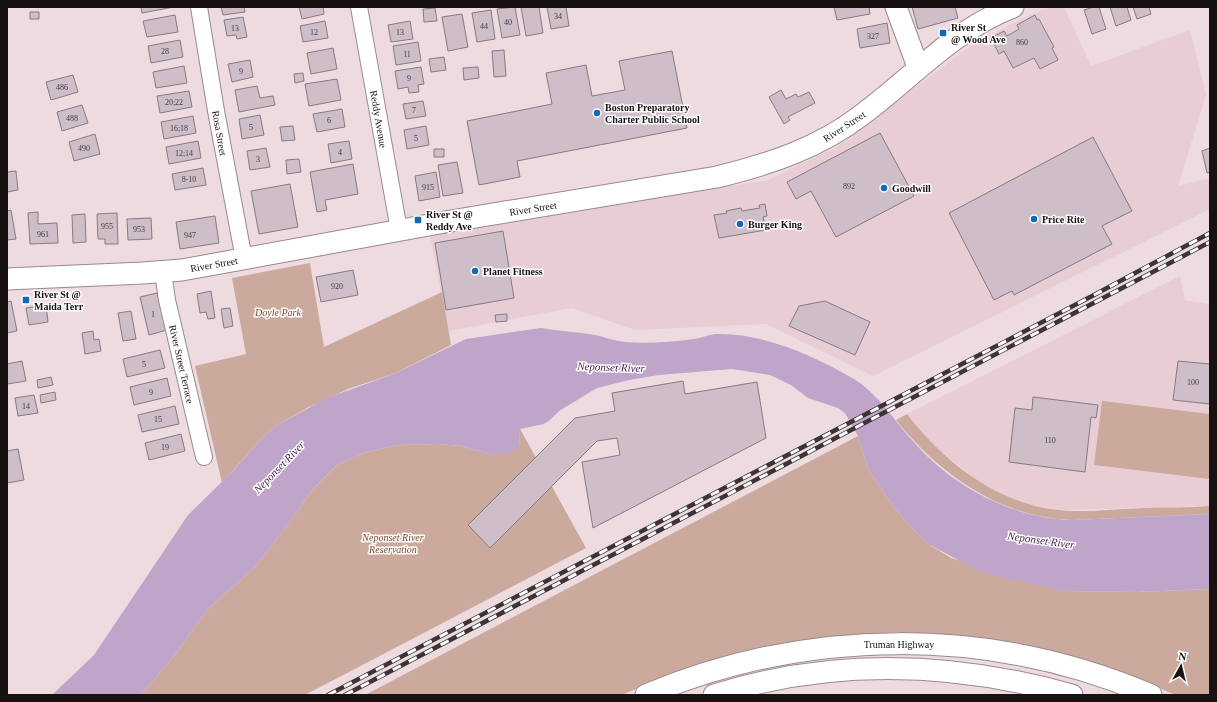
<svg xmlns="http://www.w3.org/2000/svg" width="1217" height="702" viewBox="0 0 1217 702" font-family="'Times New Roman',serif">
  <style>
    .built { fill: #e8cdd4 }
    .green { fill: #cba99c }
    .water { fill: #c0a5cb }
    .building { fill: #cdbec8; stroke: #877a83 }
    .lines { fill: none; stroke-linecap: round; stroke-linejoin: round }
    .minor-casing { stroke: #9a898d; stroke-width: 18 }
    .major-casing { stroke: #9a898d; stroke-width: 23 }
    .minor { stroke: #fff; stroke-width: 16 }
    .major { stroke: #fff; stroke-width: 21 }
    .rail-casing { stroke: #3c3435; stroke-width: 4.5 }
    .rail { stroke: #fff; stroke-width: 3; stroke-dasharray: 9; stroke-linecap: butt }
    .poi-dot { fill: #1467b5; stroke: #fff; stroke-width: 1.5 }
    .labels { text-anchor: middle; stroke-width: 3; stroke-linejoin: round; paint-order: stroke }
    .number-label { font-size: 8px; fill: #443c40 }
    .poi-label { font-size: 10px; font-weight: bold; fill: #171112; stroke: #fff; text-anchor: start }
    .street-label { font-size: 10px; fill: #171112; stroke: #fff }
    .park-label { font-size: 10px; font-style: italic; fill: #7f442b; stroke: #fff }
    .water-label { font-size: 11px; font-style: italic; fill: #411e4d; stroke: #fff }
  </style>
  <rect width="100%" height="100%" fill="#eddbdf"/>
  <path class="built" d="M1051,7H1064L1091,66L1190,30L1206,95L1178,186L1210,178V209L873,376L766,324L635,330L572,308L448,331L430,234L768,180L836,147L976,42L1034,13Z
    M1180,276L1185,300L1210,304V506L1058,510L1029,504L1004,495L979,482L938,449L922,433L907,414Z"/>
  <path class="green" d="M310,263L324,347L442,292L451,345L396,373L348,389L307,408L277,425L262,438L222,483L195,366L246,354L232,278Z
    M1102,401L1210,414V479L1094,465Z
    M907,414C944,462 996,503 1058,510C1082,513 1118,509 1143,508C1165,507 1188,508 1210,506V514L1073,520C1001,518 940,475 896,420Z
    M520,429L586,548L305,695H141L174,656L207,610L255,567L283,531L313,489L337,465L366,452L398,445L439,444L460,446L490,454L519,445Z
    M858,436L868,469L893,506L911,527L930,545L951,558L1064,591L1137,592L1210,589V695H1176L1102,665L1045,649L974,637L898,632L818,638L765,647L689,668L621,695H365Z"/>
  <path class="water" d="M541,328C559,331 577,332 595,335C605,337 615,341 625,342C647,344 672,342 694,339C701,338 708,335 715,334C761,332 815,356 854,379C878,394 894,420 912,440C951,486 1013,519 1073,520L1210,514V589L1137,592L1064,591L1003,578L977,570L930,545L911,527L893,506L868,469L858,436L845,413L838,408L808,398L791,385L770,375L732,369L659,375L629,380L597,388L559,411L550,420L544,424L520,429L519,445L515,450L508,453L490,454L460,446L439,444L398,445L366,452L337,465L313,489L283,531L255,567L207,610L174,656L141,695H52L94,655L188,515L234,470L262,438L277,425L327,398L396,373L466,339Z"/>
  <path class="building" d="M141,7H174L142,13Z
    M221,7H244L245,12L223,15Z
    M299,7H323L324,14L302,19Z
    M515,7L520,35L502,38L497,9Z
    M521,7H539L543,33L526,36Z
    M547,7H566L569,26L551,29Z
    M834,7H869L870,14L837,20Z
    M912,7H955L958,18L918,29Z
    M1094,7H1099L1106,29L1092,34L1084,10Z
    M1110,7H1127L1131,20L1116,26Z
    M1133,7H1149L1151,14L1137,19Z
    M435,8L437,21L424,22L423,9Z
    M491,10L495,39L477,42L472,13Z
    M30,12H39V19H30Z
    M462,14L468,47L448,51L442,17Z
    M175,15L178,32L147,37L143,21Z
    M1035,15L1037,20L1039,19L1054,47L1052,48L1058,60L1040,69L1034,58L1013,68L1004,51L999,54L991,38L1004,31L1007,36L1019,29L1017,25Z
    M243,17L247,37L237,39L236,35L227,36L224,20Z
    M325,21L328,38L303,42L300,26Z
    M410,21L413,39L391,42L388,25Z
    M887,23L890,43L860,48L857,29Z
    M180,40L183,57L151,63L148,46Z
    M418,42L421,61L396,65L393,46Z
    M333,48L337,69L311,74L307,53Z
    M504,50L506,76L494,77L492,51Z
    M672,51L687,128L517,161L520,177L479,185L467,121L552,104L546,73L586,65L592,96L625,90L619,61Z
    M444,57L446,70L431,72L429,59Z
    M250,60L253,77L232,82L228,64Z
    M184,66L187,83L156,88L153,72Z
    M421,67L424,84L418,85L419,92L409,93L408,87L398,89L395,71Z
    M478,67L479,78L464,80L463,68Z
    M303,73L304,81L295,83L294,74Z
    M73,75L78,92L51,100L46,82Z
    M337,79L341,100L309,106L305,84Z
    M257,86L260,98L273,96L275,105L239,112L235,90Z
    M781,90L786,99L796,94L798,97L809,92L815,103L788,117L790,120L784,124L769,97Z
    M189,91L192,107L160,113L157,96Z
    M423,101L426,116L406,119L403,104Z
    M82,105L88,123L62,131L57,112Z
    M342,109L345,127L317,132L313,114Z
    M260,115L264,135L242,139L239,119Z
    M193,116L196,133L164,139L161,122Z
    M293,126L295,140L282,141L280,127Z
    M426,126L429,145L407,149L404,130Z
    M880,133L914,196L836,237L811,191L796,199L787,182Z
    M95,134L100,154L74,161L69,142Z
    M1093,137L1132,211L1102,226L1112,244L1014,295L1012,291L994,300L949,213Z
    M198,141L201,158L169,164L166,147Z
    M349,141L352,159L331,163L328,144Z
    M266,148L270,167L250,170L247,151Z
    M1210,148V172L1207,173L1202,151Z
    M434,149H444V157H434Z
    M299,159L301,172L287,174L286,160Z
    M457,162L463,193L443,196L438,165Z
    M353,164L358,194L325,200L327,210L317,212L310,172Z
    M203,168L206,185L175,190L172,174Z
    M16,171L18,190L7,192V172Z
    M436,172L440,197L419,201L415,176Z
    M290,184L298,227L259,234L251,191Z
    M765,204L767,216L763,217L766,230L719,238L714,215L727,213L726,211L741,208L742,211L760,208L759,205Z
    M11,210L16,239L7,240V211Z
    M38,212V224L57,223L58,243L30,244L28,213Z
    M117,213L118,244H105V239H98L97,214Z
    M85,214L86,242L73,243L72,215Z
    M215,216L219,243L180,249L176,222Z
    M151,218L152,239L128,240L127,219Z
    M503,231L514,298L446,310L435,243Z
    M353,270L358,295L321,302L316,277Z
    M211,291L215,318L208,319L206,312L200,313L197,294Z
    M157,293L167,330L149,335L140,297Z
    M11,301L17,331L7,333V302Z
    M825,301L870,322L855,355L789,326L799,306Z
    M46,305L48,322L29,325L26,308Z
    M230,308L233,326L224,328L221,309Z
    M131,311L136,339L123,341L118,313Z
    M507,314V321L496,322L495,315Z
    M93,331L94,340L99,339L101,351L85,354L82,333Z
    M160,350L165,368L127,377L123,359Z
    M22,361L26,381L7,384V364Z
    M1178,361L1210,364V404L1173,400Z
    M51,377L53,385L38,388L37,380Z
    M167,378L171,396L134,405L130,387Z
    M683,381L685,394L757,382L766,438L593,528L582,462L620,455L617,438L597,441L490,548L468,525L575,418L615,411L612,393Z
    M55,392L56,400L41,403L40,395Z
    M34,395L38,413L18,416L15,398Z
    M1033,397L1098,405L1096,418L1091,417L1085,472L1009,462L1015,408L1032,410Z
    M175,406L179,424L142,432L138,415Z
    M181,434L185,451L149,460L145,443Z
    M18,449L24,480L7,483V451Z"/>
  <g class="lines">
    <g class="minor-casing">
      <path id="minor" d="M199,7L216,111L244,259
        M359,7L399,230
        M163,272L167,300L204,457"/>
    </g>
    <g class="major-casing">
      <path id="major" d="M896,7L918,67
        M7,279L143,273L182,270L445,222L717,177C770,164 819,148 863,114C913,77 953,30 1013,7
        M646,695C808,627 990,626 1151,695
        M714,695C832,658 954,662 1072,695"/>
    </g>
    <use href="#minor" class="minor"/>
    <use href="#major" class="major"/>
    <g class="rail-casing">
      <path id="rail" d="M328,695L1094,295L1210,233
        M345,695L1210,242"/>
    </g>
    <use href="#rail" class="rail"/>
  </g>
  <g class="poi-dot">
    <rect x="939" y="29" width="8" height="8" rx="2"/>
    <circle cx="597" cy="113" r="4"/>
    <circle cx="884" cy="188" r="4"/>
    <circle cx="1034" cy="219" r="4"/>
    <rect x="414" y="216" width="8" height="8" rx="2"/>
    <circle cx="740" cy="224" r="4"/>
    <circle cx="475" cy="271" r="4"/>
    <rect x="22" y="296" width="8" height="8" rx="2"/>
  </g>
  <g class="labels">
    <g class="number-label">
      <text x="558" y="19">34</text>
      <text x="508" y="25">40</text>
      <text x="484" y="29">44</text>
      <text x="235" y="31">13</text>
      <text x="314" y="35">12</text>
      <text x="400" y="35">13</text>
      <text x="873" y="39">327</text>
      <text x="1022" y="45">860</text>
      <text x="165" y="54">28</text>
      <text x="407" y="57">11</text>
      <text x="241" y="74">9</text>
      <text x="409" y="81">9</text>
      <text x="62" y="90">486</text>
      <text x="174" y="105">20;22</text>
      <text x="414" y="113">7</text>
      <text x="72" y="121">488</text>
      <text x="329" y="123">6</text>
      <text x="251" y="130">5</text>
      <text x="179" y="131">16;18</text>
      <text x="416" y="141">5</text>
      <text x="84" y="151">490</text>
      <text x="340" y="155">4</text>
      <text x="184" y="156">12;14</text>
      <text x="258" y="162">3</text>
      <text x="189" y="182">8-10</text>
      <text x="849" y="189">892</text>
      <text x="428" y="190">915</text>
      <text x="107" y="229">955</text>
      <text x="139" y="232">953</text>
      <text x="43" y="237">961</text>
      <text x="190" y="238">947</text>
      <text x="337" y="289">920</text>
      <text x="153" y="317">1</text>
      <text x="144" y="367">5</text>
      <text x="1193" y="385">100</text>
      <text x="151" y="395">9</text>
      <text x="26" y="409">14</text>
      <text x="158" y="422">15</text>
      <text x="1050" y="443">110</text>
      <text x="165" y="450">19</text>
    </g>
    <g class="poi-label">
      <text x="951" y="31">River St<tspan x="951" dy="12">@ Wood Ave</tspan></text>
      <text x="605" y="111">Boston Preparatory<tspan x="605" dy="12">Charter Public School</tspan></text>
      <text x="892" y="192">Goodwill</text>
      <text x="426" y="218">River St @<tspan x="426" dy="12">Reddy Ave</tspan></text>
      <text x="1042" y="223">Price Rite</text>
      <text x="748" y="228">Burger King</text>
      <text x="483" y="275">Planet Fitness</text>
      <text x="34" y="298">River St @<tspan x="34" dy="12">Maida Terr</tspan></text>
    </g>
    <g class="street-label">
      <text transform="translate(379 119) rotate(80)" y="4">Reddy Avenue</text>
      <text transform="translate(844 126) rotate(-33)" y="4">River Street</text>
      <text transform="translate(220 133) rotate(80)" y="4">Rosa Street</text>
      <text transform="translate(533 208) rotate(-9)" y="4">River Street</text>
      <text transform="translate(214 264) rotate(-10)" y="4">River Street</text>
      <text transform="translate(182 364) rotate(77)" y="4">River Street Terrace</text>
      <text x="899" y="648">Truman Highway</text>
    </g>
    <g class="park-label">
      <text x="278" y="316">Doyle Park</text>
      <text x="393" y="541">Neponset River<tspan x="393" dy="12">Reservation</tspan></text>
    </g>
    <g class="water-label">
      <text transform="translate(611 367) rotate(2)" y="4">Neponset River</text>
      <text transform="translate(279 467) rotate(-46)" y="4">Neponset River</text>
      <text transform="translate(1041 540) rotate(8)" y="4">Neponset River</text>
    </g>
  </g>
  <rect width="1217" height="702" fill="none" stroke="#171112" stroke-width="16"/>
  <g transform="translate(1181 666) rotate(8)" stroke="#ffffff" stroke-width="3" paint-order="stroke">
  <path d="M0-3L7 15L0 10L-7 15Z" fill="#171112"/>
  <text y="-6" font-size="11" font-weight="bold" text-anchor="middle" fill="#171112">N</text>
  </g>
</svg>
